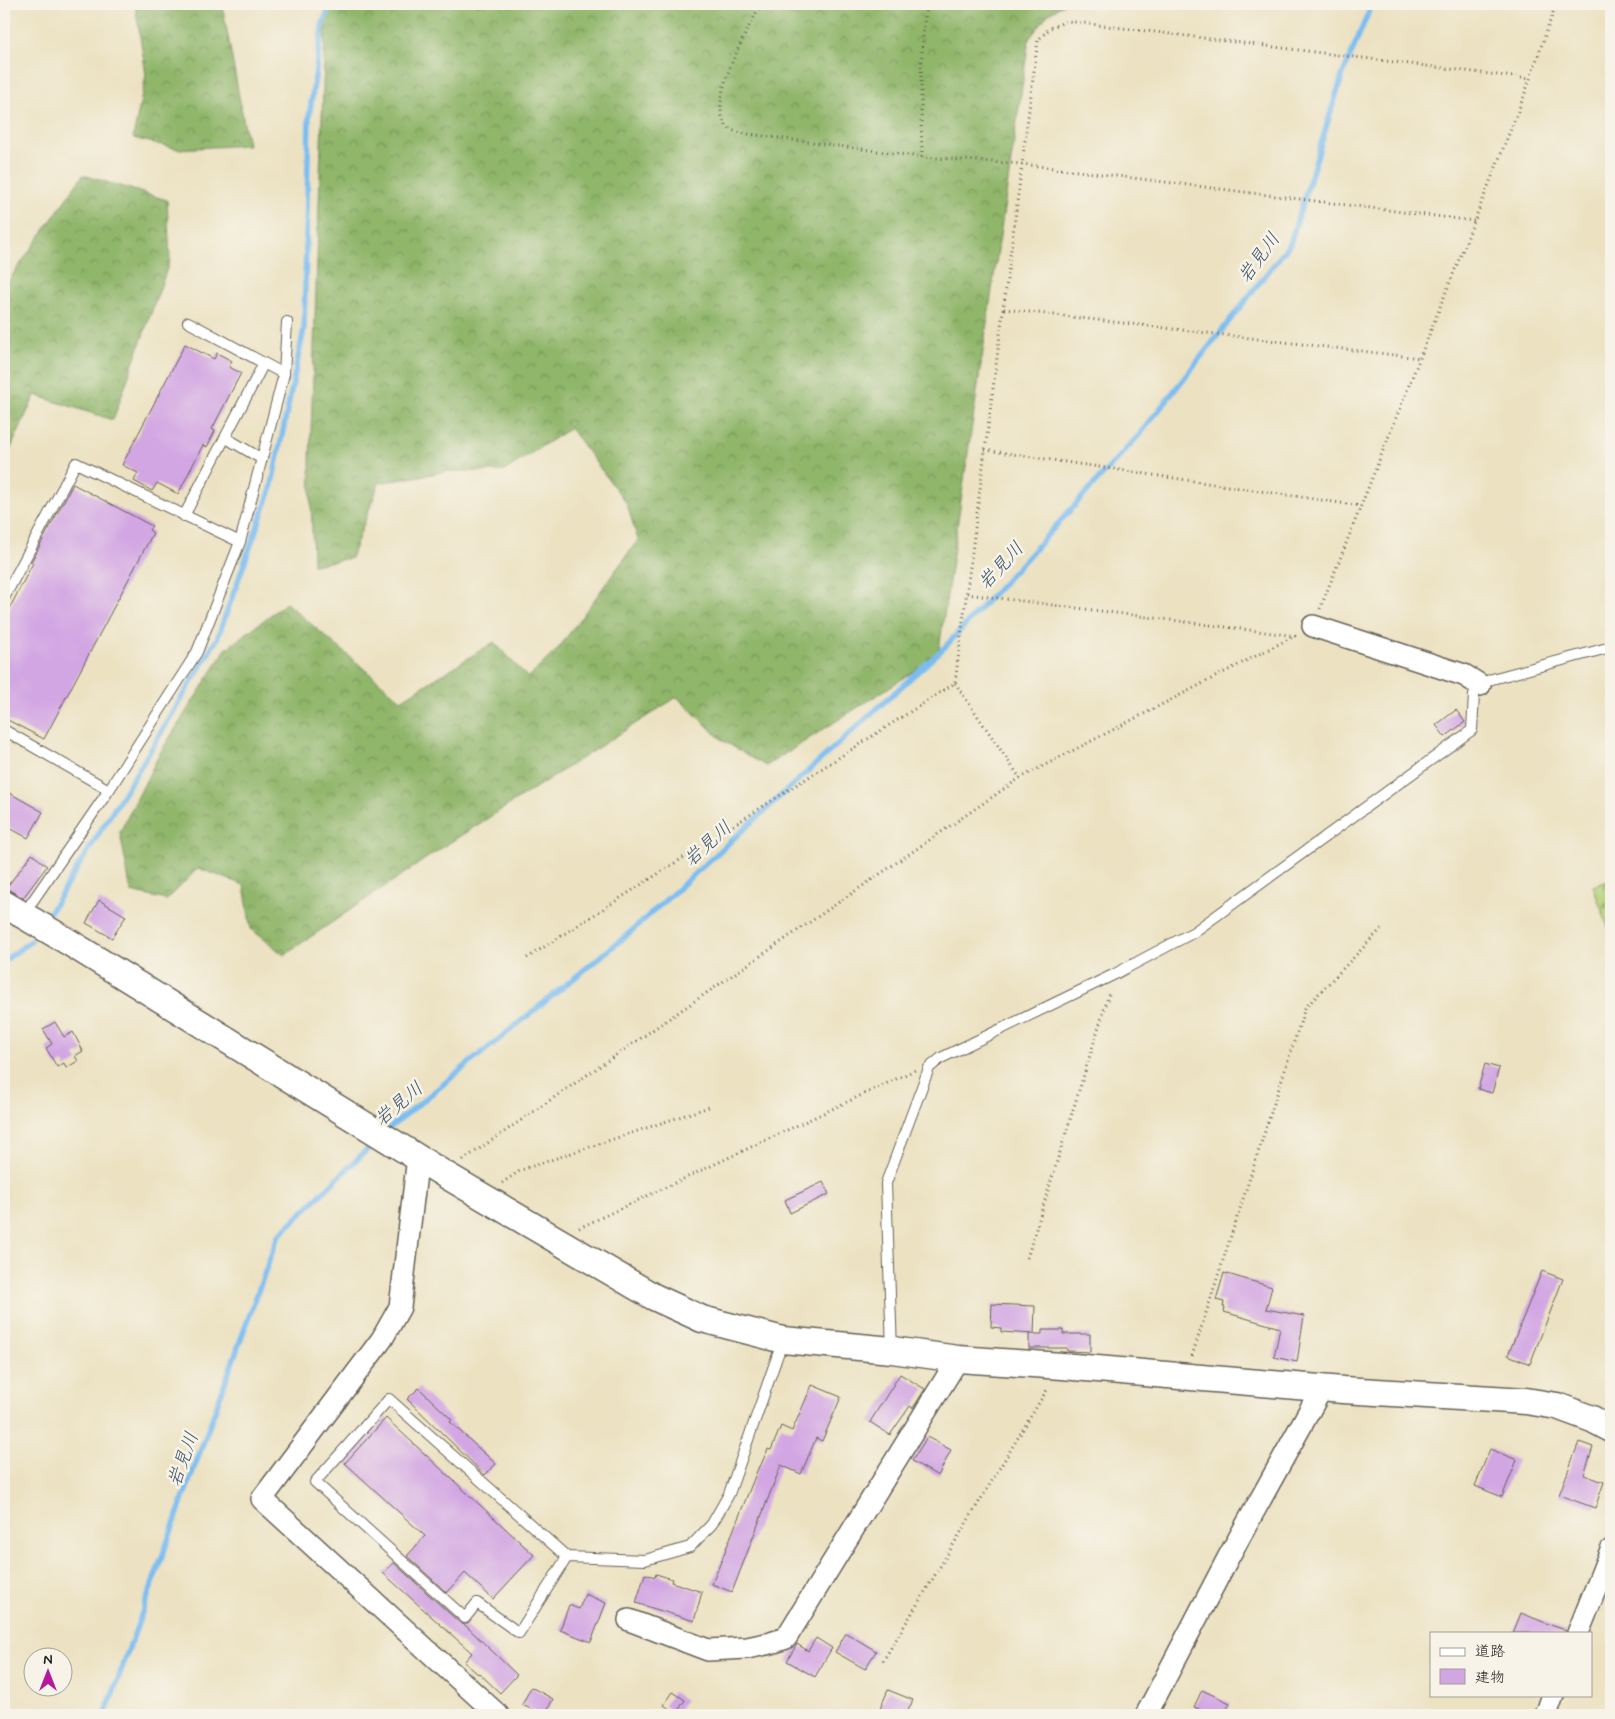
<svg xmlns="http://www.w3.org/2000/svg" width="1615" height="1719" viewBox="0 0 1615 1719" font-family="Mynerve,'Klee One',sans-serif">
  <style>
    .forest { fill: url(#forest-crowns); stroke: #566944 }
    .cemetery { fill: url(#cemetery-stones); stroke: #68784c }
    .lines { fill: none; stroke-linecap: round; stroke-linejoin: round }
    .stream { stroke: #7bbdf1; stroke-width: 5.5 }
    .building { fill: #d2a6e3 }
    .service-casing { stroke: #656156; stroke-width: 12 }
    .minor-casing { stroke: #656156; stroke-width: 24 }
    .tertiary-casing { stroke: #656156; stroke-width: 29 }
    .path { stroke: #656156; stroke-width: 3; stroke-dasharray: 1 4; stroke-linecap: butt }
    .service { stroke: #fff; stroke-width: 10 }
    .minor { stroke: #fff; stroke-width: 21 }
    .tertiary { stroke: #fff; stroke-width: 26 }
    .labels { text-anchor: middle; stroke-width: 5; stroke-linejoin: round; paint-order: stroke }
    .water-label { font-size: 19px; font-style: italic; fill: #3d5467; stroke: #f7f3e8 }
  </style>
  <defs>
    <pattern id="forest-crowns" width="20" height="18" patternUnits="userSpaceOnUse" patternTransform="scale(1.25)"><rect width="20" height="18" fill="#90b66b"/><path d="M2 6a3 3 0 1 1 6 0M12 15a3 3 0 1 1 6 0" fill="none" stroke="#759357"/></pattern>
    <pattern id="cemetery-stones" width="16" height="16" patternUnits="userSpaceOnUse" patternTransform="scale(1.25)"><rect width="16" height="16" fill="#b5d47b"/><path d="M2 7V4a2 2 0 0 1 4 0v3zM10 15v-3a2 2 0 0 1 4 0v3z" fill="#9bb56a"/></pattern>
  </defs>
  <rect width="100%" height="100%" fill="#f7f3e8"/>
  <filter id="ink" filterUnits="userSpaceOnUse"><feTurbulence type="fractalNoise" baseFrequency=".02" numOctaves="2"/><feDisplacementMap in="SourceGraphic" scale="10" xChannelSelector="R" yChannelSelector="G"/><feConvolveMatrix kernelMatrix="1 2 1 2 8 2 1 2 1" color-interpolation-filters="sRGB"/></filter>
  <filter id="wash" filterUnits="userSpaceOnUse"><feTurbulence type="fractalNoise" baseFrequency=".0096" numOctaves="4" result="noise"/><feDisplacementMap in="SourceGraphic" scale="20" xChannelSelector="R" yChannelSelector="G"/><feGaussianBlur stdDeviation="1.12" result="paint"/><feColorMatrix in="noise" values="0 0 0 0 0 0 0 0 0 0 0 0 0 0 0 0 0 1.4 0 .05"/><feComposite in="paint" operator="in"/></filter>
  <g filter="url(#wash)">
    <rect width="100%" height="100%" fill="#ece2c2"/>
    <path class="forest" d="M135,4H222L248,145L178,149L133,138L146,75Z
      M326,4H1064L1048,14L1029,39L938,656L766,766L722,740L677,697L443,847L284,955L251,929L244,885L198,868L167,900L131,892L120,832L160,753L226,649L286,603L401,700L494,642L528,678L558,649L638,540L627,504L570,428L504,471H449L379,483L351,558L313,565L310,461Z
      M83,175L167,200L170,260L113,420L35,395L4,463V283H7Z"/>
    <path class="cemetery" d="M1611,880V935L1593,886Z"/>
    <g class="lines">
      <path class="stream" d="M48,915L142,764L217,639L271,489L304,329L309,117L323,23L331,4
        M4,961L31,941
        M387,1130L626,936L945,647L1140,434L1290,244L1342,76L1372,4
        M105,1715L278,1236L377,1140"/>
    </g>
    <g id="blocks">
      <path class="building" d="M185,344L214,359L217,353L232,361L229,367L241,373L212,429L215,431L207,447L203,445L178,494L157,483L152,491L134,481L138,473L122,465Z
        M73,484L152,526L149,530L153,533L44,739L4,718V619L33,563L31,562Z
        M1456,710L1465,722L1445,737L1436,725Z
        M4,790L43,812L28,838L4,825Z
        M32,854L47,866L23,898L6,888Z
        M99,900L126,916L112,938L86,923Z
        M55,1022L64,1037L73,1032L83,1051L75,1056L78,1061L66,1068L64,1063L57,1067L46,1048L52,1044L43,1029Z
        M1485,1064L1499,1068L1492,1093L1478,1089Z
        M823,1182L829,1194L790,1213L785,1200Z
        M1542,1271L1563,1279L1530,1364L1508,1355Z
        M1224,1273L1272,1287L1266,1309L1304,1316L1297,1362L1274,1357L1280,1328L1224,1312L1225,1307H1223L1224,1302L1216,1300Z
        M992,1304L1035,1306L1034,1334L1001,1332V1328L991,1327Z
        M1042,1330H1063V1334H1090V1352L1067,1351V1348H1029V1334H1042Z
        M900,1374L925,1389L913,1408L910,1406L890,1435L870,1422Z
        M812,1385L841,1397L822,1441L816,1438L801,1474L781,1465L732,1592L712,1584L759,1466L760,1467L768,1449L771,1450L781,1426L792,1431Z
        M419,1388L452,1420L450,1422L496,1464L485,1475L407,1399Z
        M386,1418L534,1555L493,1599L465,1573L447,1593L407,1556L425,1536L345,1463Z
        M927,1437L951,1450L938,1476L912,1461Z
        M1579,1442L1593,1447L1584,1475L1604,1482L1595,1508L1559,1495Z
        M1490,1449L1517,1460L1502,1497L1475,1486Z
        M394,1563L460,1623L465,1625L517,1675L500,1693L479,1673L478,1674L464,1662L472,1653L383,1573Z
        M645,1574L655,1577L656,1574L672,1579L671,1582L702,1592L694,1621L636,1603Z
        M585,1594L606,1603L591,1642L560,1630L569,1605L579,1609Z
        M1521,1613L1566,1631V1633H1513Z
        M846,1633L876,1651L865,1669L835,1652Z
        M816,1638L832,1648L815,1677L787,1661L797,1644L808,1651Z
        M531,1687L553,1699L545,1715L522,1705Z
        M888,1690L913,1700L906,1715H894L880,1709Z
        M1202,1690L1230,1703L1224,1715H1212L1194,1707Z
        M673,1692L685,1700L676,1714L664,1705Z"/>
    </g>
  </g>
  <g filter="url(#ink)">
    <use href="#blocks" fill-opacity="0" stroke="#656156" stroke-width="1"/>
    <g class="lines">
      <g class="service-casing">
        <path id="service" d="M188,322L284,374
          M226,438L262,459
          M184,516L264,363
          M4,598L76,463L240,542
          M4,730L109,790
          M23,915L109,790L197,652L240,542L284,374L287,322
          M892,1350L886,1183L929,1068L941,1058L1115,974L1194,932L1472,730L1474,695L1480,685L1492,679L1611,647
          M567,1557L519,1633L477,1603L465,1618L315,1482L389,1399L567,1557L645,1560L690,1547L712,1524L729,1494L783,1340"/>
      </g>
      <g class="minor-casing">
        <path id="minor" d="M1313,626L1464,675L1480,685
          M418,1157L400,1307L382,1339L262,1499L498,1715
          M629,1620L708,1650L747,1648L771,1643L786,1638L958,1359
          M1578,1633L1611,1550
          M1146,1715L1228,1558L1322,1388
          M1546,1715L1553,1695"/>
      </g>
      <g class="tertiary-casing">
        <path id="tertiary" d="M4,904L67,941L444,1174L654,1297L702,1319L783,1340L892,1350L958,1359L1062,1366L1343,1390L1526,1401L1557,1406L1592,1419L1611,1429"/>
      </g>
      <path class="path" d="M761,4C749,28 701,107 730,129C733,131 738,132 741,133L922,157L1022,164L1474,221
        M922,157C921,107 919,53 927,4
        M1004,309L1420,358
        M985,450L1361,506
        M967,594L1296,636
        M1320,609L1524,96L1556,4
        M955,683L1020,778
        M527,958L955,683L1038,40L1050,28L1067,21L1530,79
        M463,1160L1020,778L1298,634
        M502,1183L521,1170L712,1106
        M579,1228L915,1070
        M1027,1258L1110,991
        M1192,1356L1305,1008L1384,926
        M883,1661L1048,1388"/>
      <use href="#service" class="service"/>
      <use href="#minor" class="minor"/>
      <use href="#tertiary" class="tertiary"/>
    </g>
  </g>
  <g class="labels">
    <g class="water-label">
      <text transform="translate(1258 257) rotate(-54)" y="7">岩見川</text>
      <text transform="translate(1000 565) rotate(-47)" y="7">岩見川</text>
      <text transform="translate(707 843) rotate(-42)" y="7">岩見川</text>
      <text transform="translate(398 1103) rotate(-40)" y="7">岩見川</text>
      <text transform="translate(182 1459) rotate(-70)" y="7">岩見川</text>
    </g>
  </g>
  <rect width="1615" height="1719" fill="none" stroke="#f7f3e8" stroke-width="20"/>
  <rect x="1430" y="1632" width="162" height="65" fill="#f7f3e8" stroke="#9f9d96"/>
  <rect x="1440" y="1648" width="25" height="8" fill="#ffffff" stroke="#9f9d96"/>
  <text x="1475" y="1656" font-size="15" fill="#1c1c1c">道路</text>
  <rect x="1440" y="1669" width="25" height="15" fill="#d2a6e3" stroke="#9f9d96"/>
  <text x="1475" y="1682" font-size="15" fill="#1c1c1c">建物</text>
  <g transform="translate(48 1672)"><circle r="24" fill="#f7f3e8" stroke="#9f9d96"/>
  <path d="M0-4L9 19L0 12L-9 19Z" fill="#b5179e"/>
  <text y="-8" font-size="14" font-weight="bold" text-anchor="middle" fill="#1c1c1c">N</text>
  </g>
</svg>
